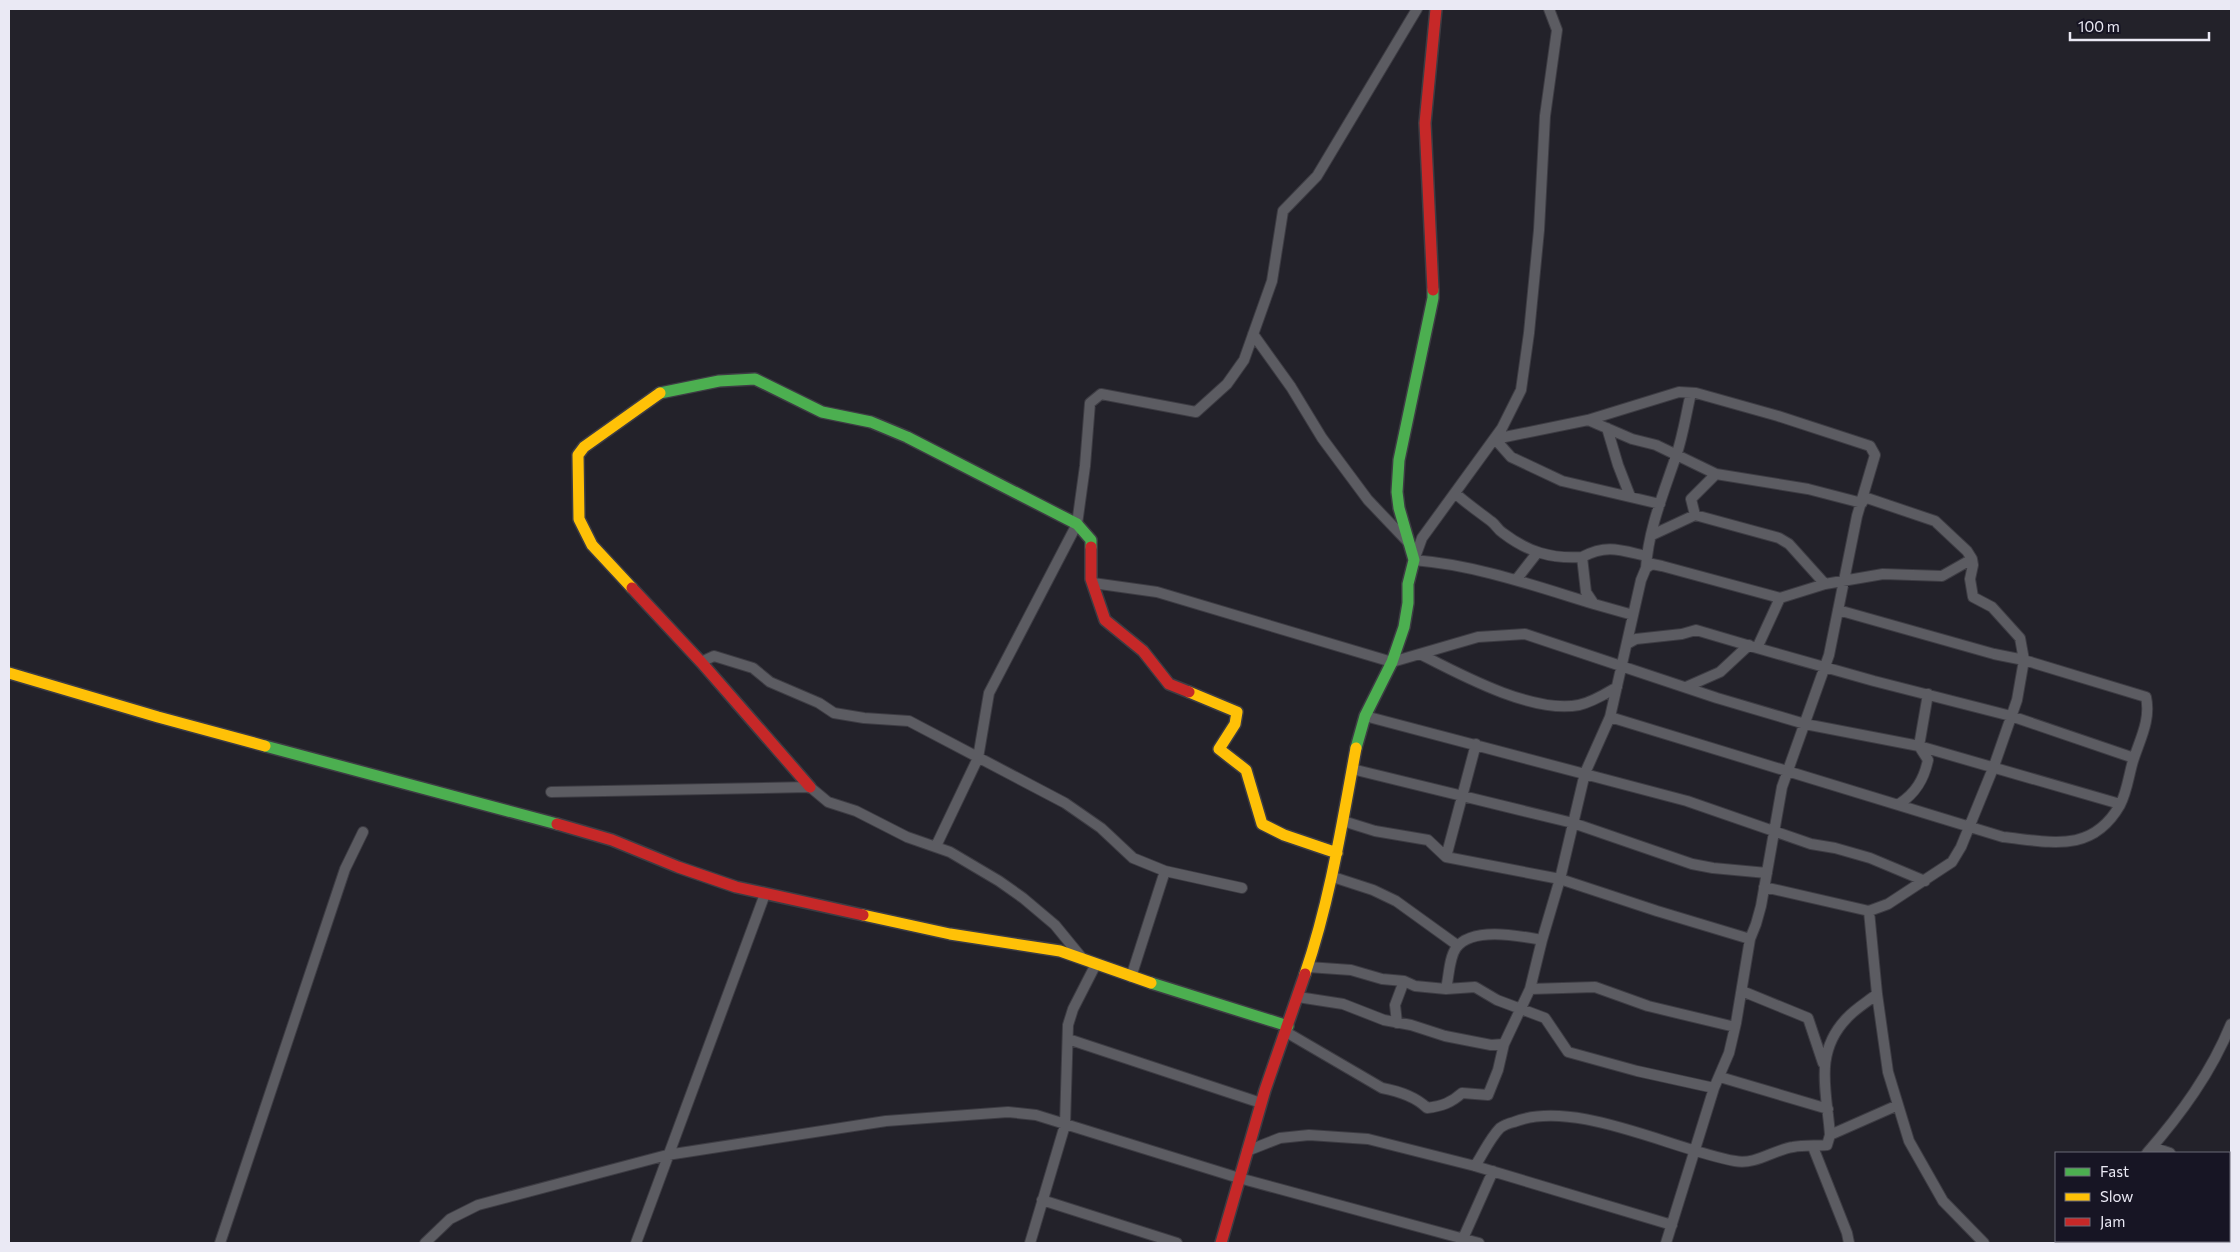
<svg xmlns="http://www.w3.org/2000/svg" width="2240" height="1252" viewBox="0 0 2240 1252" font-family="Commissioner,sans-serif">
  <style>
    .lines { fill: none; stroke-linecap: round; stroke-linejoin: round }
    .street-casing { stroke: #3d3c43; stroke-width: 12 }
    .fast-casing { stroke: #3d3c43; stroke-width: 14 }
    .slow-casing { stroke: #3d3c43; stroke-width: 14 }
    .jam-casing { stroke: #3d3c43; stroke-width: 14 }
    .street { stroke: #5c5c62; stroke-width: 10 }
    .fast { stroke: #4caf50; stroke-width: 11 }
    .slow { stroke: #ffc107; stroke-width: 11 }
    .jam { stroke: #c62828; stroke-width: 11 }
  </style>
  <rect width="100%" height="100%" fill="#23222a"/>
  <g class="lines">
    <g class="street-casing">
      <path id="street" d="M1549,9L1557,30L1545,116L1539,230L1529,333L1521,390L1502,428L1422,538L1414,560C1476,565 1535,586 1594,604
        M1253,334L1291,387L1322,438L1342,465L1368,500L1409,543
        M1588,420L1679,392L1696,393L1778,416L1870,446L1875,455L1857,516L1829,655L1782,787L1761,906L1756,924L1750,939L1736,1023L1729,1053L1714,1088L1666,1243
        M1607,428L1618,465L1630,496
        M1495,439L1588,420L1632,439L1656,445L1716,474
        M1495,439L1511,457L1562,481L1660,504
        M1455,493C1467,504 1479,512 1492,522C1496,525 1498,530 1503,533C1528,552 1551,559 1582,557L1586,592L1594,604L1633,615
        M1695,515L1691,499L1716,474L1808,489L1862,503
        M1652,535L1695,515L1779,538L1789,544L1825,584
        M1582,557C1607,544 1620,550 1646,556
        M1646,568C1648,530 1664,492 1676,456C1683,436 1686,414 1691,393
        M1516,580L1537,553
        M1093,583L1157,592L1392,662L1478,637L1525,634L1717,698L1805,724L1919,746L2120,804
        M1627,644L1636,639L1682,634L1696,630L1757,648L1780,598L1825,584L1883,574L1942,576L1972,559
        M1757,648L1874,681L2011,716L2134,758
        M1420,654C1461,675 1533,714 1579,705C1593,702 1605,694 1617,687
        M701,662L714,656L753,668L770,682L819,703L834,713L864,718L909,721L1065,803L1101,828L1133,858L1165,871
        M1686,687L1720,672L1749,645
        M1365,716L1687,801L1811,844L1835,848L1870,858L1925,881
        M1610,717L2003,837C2051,842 2092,854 2120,805C2127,792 2129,774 2133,761C2140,739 2151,720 2146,697L2024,660L1994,654L1838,610
        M1352,769L1573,823L1692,864L1713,868L1767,873
        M551,792L810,787L828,802L856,811L907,837L950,852L999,881L1023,898L1055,925L1082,958
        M1899,804C1916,793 1924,779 1928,760L1919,746L1928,694
        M1343,821L1375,831L1428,840L1446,857L1560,879L1657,911L1750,939
        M936,846L978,758L989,693L1077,524L1085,466L1090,403L1101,394L1196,412L1227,384L1244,360L1272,281L1283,211L1317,176L1417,9
        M1446,857L1476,744
        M1333,877L1373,890L1396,901L1457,945
        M1764,887L1869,911L1888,904L1952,862L1961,847L1994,766L2017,700L2024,660L2020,638L1992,607L1973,597L1970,579L1973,565L1972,559L1967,551L1935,521L1864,497
        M1869,911L1877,994L1888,1072L1909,1141L1943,1201L1984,1243
        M1308,967L1351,970L1382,979L1404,981L1415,986L1446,989L1475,987L1497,1000L1545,1018L1568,1052L1637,1071L1714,1088
        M1131,977L1165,871L1242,888
        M1446,989C1449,976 1449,958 1456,948C1472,926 1520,936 1542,940
        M1530,989L1595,987L1648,1006L1735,1027
        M1742,991L1808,1018L1823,1063
        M1298,997L1343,1004L1384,1020L1411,1025L1445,1036L1491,1045L1504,1044
        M1397,1023L1395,1005L1404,981
        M1286,1032L1382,1088C1398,1091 1415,1096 1427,1108C1442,1106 1451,1103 1462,1093L1488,1095L1498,1070L1504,1044L1530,989L1542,940L1560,879L1585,773L1610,717L1641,580L1646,568L1652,564L1662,566L1780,598
        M1068,1039L1261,1103
        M1720,1077L1828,1109
        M1830,1135C1827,1092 1813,1053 1847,1018C1855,1009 1867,1002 1877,994
        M1813,1147L1847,1233L1849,1243
        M2152,1147L2170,1153
        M1247,1151L1280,1138L1309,1135L1368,1139L1475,1166L1672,1225
        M2147,1153C2181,1114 2211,1073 2231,1024
        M1475,1166C1483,1154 1490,1138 1500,1128C1504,1125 1510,1123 1514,1122C1574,1098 1673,1150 1735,1161C1756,1165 1773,1150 1793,1147C1804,1145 1816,1146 1827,1145L1830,1135L1898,1105
        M2229,1174L2231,1175
        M1042,1200L1177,1243
        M220,1243L345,869L363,832
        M425,1243L450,1219L478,1205L667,1155L886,1121L1008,1112L1036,1115L1239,1178L1479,1243
        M636,1243L765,894
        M1030,1243L1065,1125L1068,1025L1073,1009L1096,964
        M1461,1243L1493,1171
        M2073,1243L2074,1241
        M2214,1243L2215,1241"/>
    </g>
    <g class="fast-casing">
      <path id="fast" d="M660,393L719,381L755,379L822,412L871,422L907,437L1077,524L1091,540V547
        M265,746L557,824
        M1356,748L1365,716L1392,662L1404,627L1408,603V584L1414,560L1399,508L1397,492L1399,460L1433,298V290
        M1151,983L1288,1026"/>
    </g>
    <g class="slow-casing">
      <path id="slow" d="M632,588L592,545L579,519L578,455L584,447L660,393
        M9,673L158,717L265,746
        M1189,692L1237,712L1235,724L1219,749L1246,770L1262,824L1284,835L1337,853
        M863,915L950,934L1060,951L1151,983
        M1305,974C1330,901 1342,824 1356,748"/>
    </g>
    <g class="jam-casing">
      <path id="jam" d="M1433,290L1425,123L1436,9
        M1091,547V579L1105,620L1143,651L1169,684L1189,692
        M632,588L701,662L810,787
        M557,824L612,840L678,867L736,887L863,915
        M1221,1243L1265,1090L1305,974"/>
    </g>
    <use href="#street" class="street"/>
    <use href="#fast" class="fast"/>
    <use href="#slow" class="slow"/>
    <use href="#jam" class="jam"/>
  </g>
  <rect width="2240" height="1252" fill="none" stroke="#eae9f4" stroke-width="20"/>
  <rect x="2055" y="1152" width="175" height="90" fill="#171524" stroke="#6b6a77"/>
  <rect x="2065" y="1168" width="25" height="8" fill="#4caf50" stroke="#6b6a77"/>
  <text x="2100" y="1177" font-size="15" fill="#eae9f4">Fast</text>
  <rect x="2065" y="1193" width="25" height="8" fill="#ffc107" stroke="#6b6a77"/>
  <text x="2100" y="1202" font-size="15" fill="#eae9f4">Slow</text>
  <rect x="2065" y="1218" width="25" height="8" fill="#c62828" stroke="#6b6a77"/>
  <text x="2100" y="1227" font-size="15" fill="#eae9f4">Jam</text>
  <path d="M2070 32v8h139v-8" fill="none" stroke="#eae9f4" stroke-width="2.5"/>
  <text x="2078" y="32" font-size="15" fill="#eae9f4" stroke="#171524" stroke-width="4" paint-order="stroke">100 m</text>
</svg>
